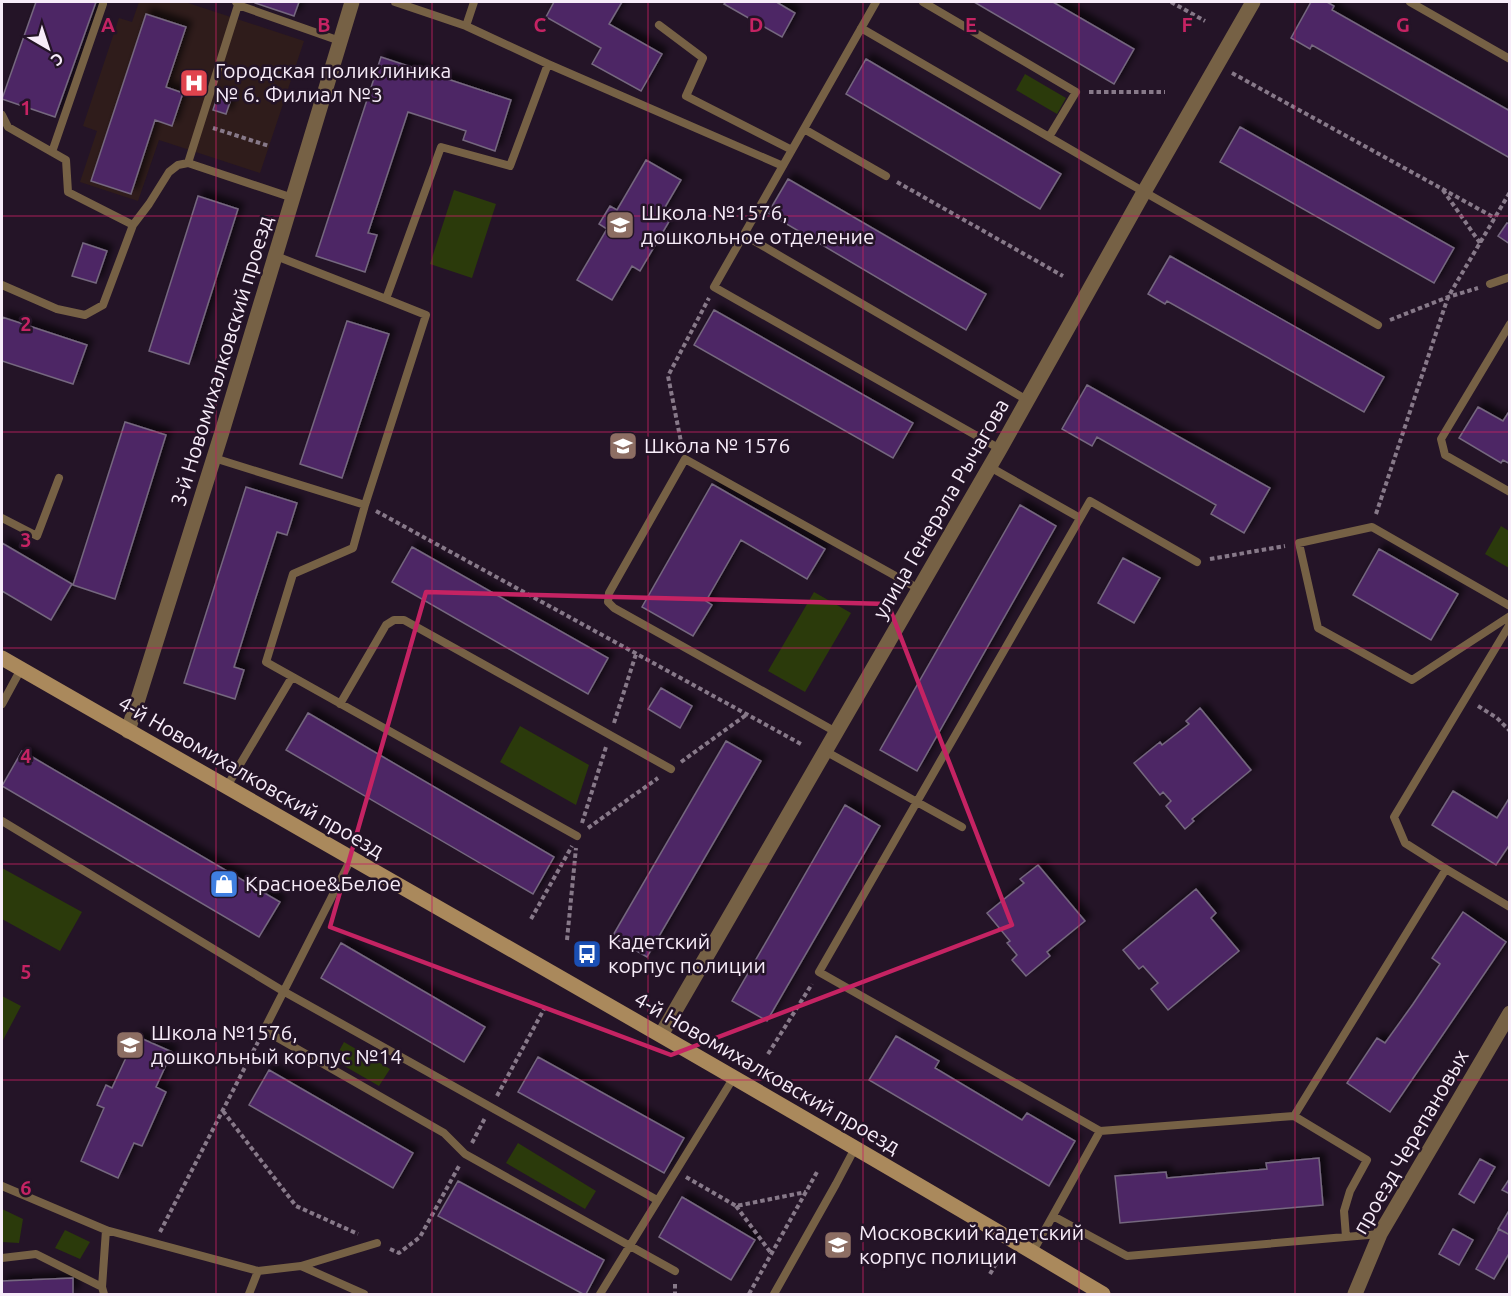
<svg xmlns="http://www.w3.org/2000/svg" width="1511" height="1296" viewBox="0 0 1511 1296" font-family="Ubuntu,sans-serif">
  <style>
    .medical { fill: #2f1c1b }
    .green { fill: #2b3a0b }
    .building { fill: #4e2865; stroke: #75677f; stroke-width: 1.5; filter: url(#shadow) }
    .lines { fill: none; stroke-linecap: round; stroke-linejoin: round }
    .path { stroke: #877989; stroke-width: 4; stroke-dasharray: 4.5 3; stroke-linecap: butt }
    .lane { stroke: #766145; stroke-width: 8 }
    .street { stroke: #766145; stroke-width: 15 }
    .secondary { stroke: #aa895c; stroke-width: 15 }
    .marked { fill: none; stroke: #c52363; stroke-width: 4.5; stroke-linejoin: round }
    .grid { fill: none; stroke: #c52363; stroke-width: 1.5; stroke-opacity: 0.55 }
    .labels { text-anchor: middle; stroke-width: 5; stroke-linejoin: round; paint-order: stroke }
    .poi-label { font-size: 21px; fill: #f7ecf9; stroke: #241427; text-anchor: start }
    .street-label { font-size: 21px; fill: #f7ecf9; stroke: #241427 }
    .grid-label { font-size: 20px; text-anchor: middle; font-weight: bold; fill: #c52363; stroke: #241427; stroke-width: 5; stroke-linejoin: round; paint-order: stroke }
  </style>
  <defs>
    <filter id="shadow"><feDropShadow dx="5.5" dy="-5.5" stdDeviation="3" flood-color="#0009"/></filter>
  </defs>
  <rect width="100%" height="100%" fill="#241427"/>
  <path class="medical" d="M139,2H185L304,41L260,173L159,140L138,201L80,182L97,131L83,126L119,18L132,22Z"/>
  <path class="green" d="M1025,74L1066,98L1057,114L1016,90Z
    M454,190L496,204L472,278L430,264Z
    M1501,526L1509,531V568L1485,554Z
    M814,592L851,613L805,692L768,671Z
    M520,726L589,765L576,805L500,762Z
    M2,868L82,912L60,951L2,919Z
    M2,996L21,1006L2,1042Z
    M344,1042L390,1069L379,1086L334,1060Z
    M518,1143L596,1191L585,1209L506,1163Z
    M2,1209L23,1219L19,1243L2,1242Z
    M65,1230L90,1242L80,1259L55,1248Z"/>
  <path class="building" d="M36,2H96L55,117L2,99Z
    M255,2H299L294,16L255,3Z
    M554,2H622L609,24L662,54L641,91L592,64L601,48L546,17Z
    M726,2H779L778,3L795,13L782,37L724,4Z
    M974,2H1053L1134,49L1114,84Z
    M1311,2H1327L1334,6L1332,10L1510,111V154L1508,157L1312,45L1310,49L1291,38Z
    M146,14L186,27L166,87L183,93L172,126L155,120L131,194L91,181Z
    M381,57L511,100L495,151L463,140L466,131L408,112L368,233L377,235L365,272L316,256Z
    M866,59L1061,174L1040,209L846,94Z
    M218,95L231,99L226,114L213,110Z
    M1240,127L1454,248L1434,283L1220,162Z
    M646,160L681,180L661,214L670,220L640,271L632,266L612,300L577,280L607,229L599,224L610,206L617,210Z
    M788,179L986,294L966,330L768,213Z
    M198,196L238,209L189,364L149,351Z
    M1507,223L1510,224V244L1498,236Z
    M83,243L107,251L96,283L72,276Z
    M1170,256L1384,377L1364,412L1167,301L1165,304L1148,294Z
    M714,310L913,423L893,458L694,345Z
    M2,317L87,345L73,384L2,361Z
    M347,321L389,334L342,478L300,464Z
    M1087,385L1270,488L1244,533L1211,514L1216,505L1097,437L1092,446L1062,429Z
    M1478,407L1503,421L1510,410V464L1503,460L1501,463L1459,438Z
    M125,422L166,435L115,599L73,585Z
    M712,484L825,549L807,579L741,540L706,601L712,605L693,636L642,607Z
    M246,487L297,503L287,535L277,532L255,600L234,667L244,670L235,699L184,683Z
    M1020,505L1056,526L917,771L880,750Z
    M2,543L72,584L51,620L2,591Z
    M412,547L608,658L588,694L392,582Z
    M1379,549L1458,594L1431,640L1353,595Z
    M1123,558L1160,578L1134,623L1098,603Z
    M661,688L692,706L680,728L648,709Z
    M1200,708L1251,770L1192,819L1194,821L1185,829L1166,806L1171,801L1163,792L1160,795L1134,763L1160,742L1162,745L1189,724L1186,721Z
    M308,713L554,857L533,894L286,750Z
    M726,741L761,761L647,957L612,937Z
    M22,751L280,902L259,937L2,786Z
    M1453,791L1497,818L1510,797V844L1496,865L1432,825Z
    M845,805L880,826L767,1021L732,1001Z
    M1038,865L1085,921L1047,952L1050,956L1026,976L1012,960L1017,955L1007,943L1010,941L987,913L1024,883L1020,879Z
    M1196,889L1216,913L1211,918L1239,951L1168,1010L1151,989L1158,983L1143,966L1139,969L1123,950Z
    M1463,912L1506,942L1390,1112L1347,1083L1377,1038L1385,1043L1413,1004L1440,964L1432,958Z
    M341,943L485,1027L464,1062L321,978Z
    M136,1036L172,1052L156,1087L166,1092L142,1146L134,1143L118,1178L81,1161L104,1108L97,1105L106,1085L112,1088Z
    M896,1036L939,1061L935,1068L1022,1120L1027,1113L1075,1141L1049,1186L869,1080Z
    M538,1057L684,1138L664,1173L518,1092Z
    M269,1070L413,1153L393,1188L249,1105Z
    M1319,1158L1323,1205L1120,1223L1115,1176L1166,1172L1167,1178L1267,1169L1266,1163Z
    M1480,1159L1495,1167L1474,1203L1459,1194Z
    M1510,1178V1194L1502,1190Z
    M458,1181L604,1260L586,1294H583L438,1216Z
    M682,1197L755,1240L731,1280L659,1237Z
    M1510,1209V1235L1498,1229Z
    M1453,1229L1473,1240L1459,1265L1439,1254Z
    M1499,1229L1510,1235V1252L1494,1279L1476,1269Z
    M73,1278V1294H2V1281Z"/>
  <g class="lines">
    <path class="path" d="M1171,2L1205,21
      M1232,73L1495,218
      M1089,92H1165
      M213,128L269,146
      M897,182L1063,276
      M1443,190L1480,243
      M1390,320L1448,297L1478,288
      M682,447L668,376L709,298
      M376,511L801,744
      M1376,514L1448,297L1510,192
      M1210,559L1285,546
      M1478,706L1497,718L1510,731
      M614,723L636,654
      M681,762L746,715
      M582,823L606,747
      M588,828L658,778
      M531,919L572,846
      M567,940L576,848
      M768,1054L812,984
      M497,1096L544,1009
      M223,1111L296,1206L358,1234
      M472,1143L485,1118
      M686,1177L736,1206L806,1192
      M736,1206L771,1253
      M160,1232L258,1042
      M390,1249L399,1253L420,1237L459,1166
      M990,1274L1000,1257
      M675,1284V1294
      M749,1294L817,1172"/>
    <path class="lane" d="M236,2L238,5L340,41
      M395,2L466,26L548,64L783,166
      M876,2L714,287L1000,449
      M923,2L1076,92L1049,137
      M1410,2L1510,59
      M659,25L703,58L686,96L792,150
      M466,26L474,2
      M861,28L1118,177L1378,325
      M2,115L8,127L66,160L68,192L133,225
      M804,129L886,176
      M52,152L103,4
      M188,163L238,5
      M744,235L1027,400
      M276,256L386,299L441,147L510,166L548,64
      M1490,284L1510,277
      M2,285L57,309L85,315L103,305L133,225L149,204L169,172L178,165L188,163L293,198
      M386,299L426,315L365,505L353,548L293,574L266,662L577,836
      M1510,324L1441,439L1445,455L1510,492
      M214,458L365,505
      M990,467L1080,518
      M2,518L37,536L59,478
      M1197,562L1090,501L819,972L1100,1131L1294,1116L1446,869L1510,907
      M1510,606L1372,527L1299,543L1318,628L1412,680L1510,616
      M2,704L21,669
      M340,704L386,625L394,620H404L671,769
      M836,732L614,608L608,602L609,593L685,459L919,589
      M825,751L962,827
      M226,788L292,677
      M2,821L283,991L657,1200
      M351,859L264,1030L444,1133L465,1154L675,1271
      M1446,869L1405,843L1394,817L1510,624
      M1294,1116L1367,1160L1350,1191L1344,1211L1346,1237
      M2,1186L106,1230L258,1271L301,1266L364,1294
      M1053,1216L1127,1256L1380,1234
      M1032,1253L1100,1131
      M2,1258L36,1254L102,1287L104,1294
      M301,1266L377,1243
      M102,1287L106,1230
      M249,1294L258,1271
      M600,1294L734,1077
      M774,1294L836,1184L855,1148"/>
    <path class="street" d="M128,731L222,432L352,2
      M661,1035L1000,449L1144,192L1253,2
      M1355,1294L1380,1234L1510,1013"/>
    <path class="secondary" d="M2,658C369,869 739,1077 1103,1294"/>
  </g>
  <path class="marked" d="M426,592L888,604L1012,925L671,1055L330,927Z"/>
  <path class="grid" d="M216,2V1294M432,2V1294M648,2V1294M863,2V1294M1079,2V1294M1295,2V1294M2,216H1510M2,432H1510M2,648H1510M2,864H1510M2,1080H1510"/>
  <defs>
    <g id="hospital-square" transform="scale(1.5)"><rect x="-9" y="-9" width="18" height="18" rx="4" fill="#e0444e" stroke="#241427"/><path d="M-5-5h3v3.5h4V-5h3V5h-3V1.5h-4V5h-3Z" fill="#fff"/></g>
    <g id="school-square" transform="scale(1.5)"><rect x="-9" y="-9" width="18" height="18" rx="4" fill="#8d6e63" stroke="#241427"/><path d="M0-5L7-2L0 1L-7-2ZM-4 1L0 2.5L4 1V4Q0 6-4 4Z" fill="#fff"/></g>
    <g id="shop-square" transform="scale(1.5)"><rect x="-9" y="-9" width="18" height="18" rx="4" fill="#3f7fe0" stroke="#241427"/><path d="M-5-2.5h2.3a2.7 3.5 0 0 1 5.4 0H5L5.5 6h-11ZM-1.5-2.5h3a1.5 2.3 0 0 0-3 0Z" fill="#fff"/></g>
    <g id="bus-square" transform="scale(1.5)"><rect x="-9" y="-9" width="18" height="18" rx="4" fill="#1a4fb4" stroke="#241427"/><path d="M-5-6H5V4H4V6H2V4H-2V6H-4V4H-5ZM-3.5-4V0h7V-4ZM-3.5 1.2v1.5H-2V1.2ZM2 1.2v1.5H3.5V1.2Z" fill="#fff"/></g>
  </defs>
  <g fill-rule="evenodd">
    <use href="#hospital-square" x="194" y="83"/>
    <use href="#school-square" x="620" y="225"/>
    <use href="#school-square" x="623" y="446"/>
    <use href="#shop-square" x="224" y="884"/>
    <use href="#bus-square" x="587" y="954"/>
    <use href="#school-square" x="130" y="1045"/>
    <use href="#school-square" x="838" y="1245"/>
  </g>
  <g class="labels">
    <g class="poi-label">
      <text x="215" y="78">Городская поликлиника<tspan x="215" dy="24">№ 6. Филиал №3</tspan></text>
      <text x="641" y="220">Школа №1576,<tspan x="641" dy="24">дошкольное отделение</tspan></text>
      <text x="644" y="453">Школа № 1576</text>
      <text x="245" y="891">Красное&amp;Белое</text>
      <text x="608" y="949">Кадетский<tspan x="608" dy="24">корпус полиции</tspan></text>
      <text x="151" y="1040">Школа №1576,<tspan x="151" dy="24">дошкольный корпус №14</tspan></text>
      <text x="859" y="1240">Московский кадетский<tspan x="859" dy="24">корпус полиции</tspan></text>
    </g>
    <g class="street-label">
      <text transform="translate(222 361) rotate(-73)" y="7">3-й Новомихалковский проезд</text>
      <text transform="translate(941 509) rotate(-60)" y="7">улица Генерала Рычагова</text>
      <text transform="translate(251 777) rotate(30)" y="7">4-й Новомихалковский проезд</text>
      <text transform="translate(767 1073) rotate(30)" y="7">4-й Новомихалковский проезд</text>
      <text transform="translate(1411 1142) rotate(-60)" y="7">проезд Черепановых</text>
    </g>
  </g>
  <g class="grid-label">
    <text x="108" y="32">A</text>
    <text x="324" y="32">B</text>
    <text x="540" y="32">C</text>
    <text x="756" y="32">D</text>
    <text x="971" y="32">E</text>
    <text x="1187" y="32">F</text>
    <text x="1403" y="32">G</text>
    <text x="26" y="115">1</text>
    <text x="26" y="331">2</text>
    <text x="26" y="547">3</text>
    <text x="26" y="763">4</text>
    <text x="26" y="979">5</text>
    <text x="26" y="1195">6</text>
  </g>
  <rect width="1511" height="1296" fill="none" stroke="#f7ecf9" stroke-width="6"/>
  <g transform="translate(48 48) rotate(141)" stroke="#241427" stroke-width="4.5" paint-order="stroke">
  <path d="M0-4.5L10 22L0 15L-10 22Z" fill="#f7ecf9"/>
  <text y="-9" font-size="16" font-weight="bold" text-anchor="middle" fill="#f7ecf9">С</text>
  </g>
</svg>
